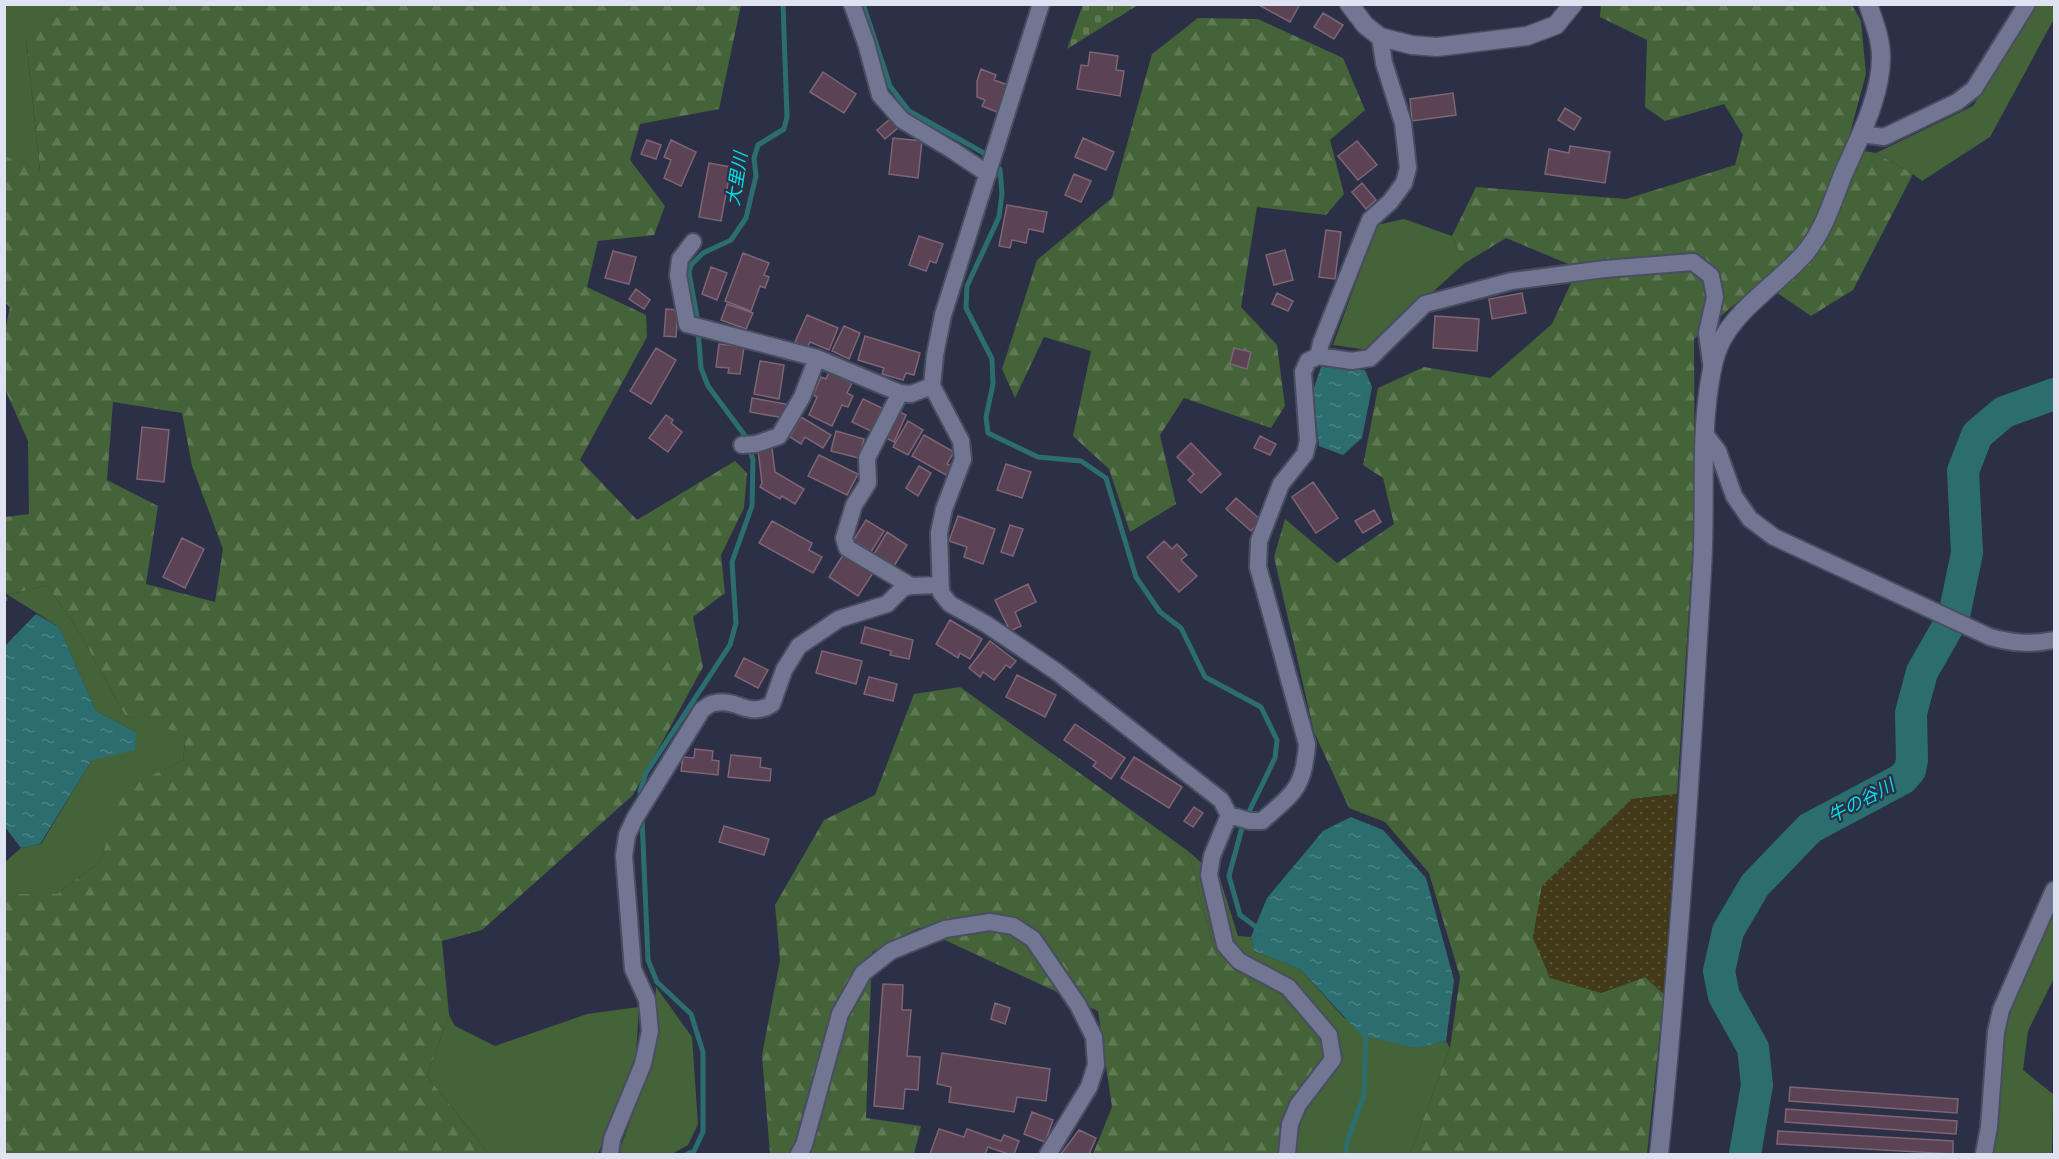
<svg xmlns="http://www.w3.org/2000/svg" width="2059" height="1159" viewBox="0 0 2059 1159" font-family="Literata,'Noto Sans JP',serif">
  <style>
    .green { fill: #446338 }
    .forest { fill: url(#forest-firs); fill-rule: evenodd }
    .sand { fill: url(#sand-dots) }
    .cemetery { fill: url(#cemetery-stones) }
    .water { fill: url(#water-ripples) }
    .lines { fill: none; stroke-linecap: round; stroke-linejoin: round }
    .stream { stroke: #2c6e70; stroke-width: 5 }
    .river { stroke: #2c6e70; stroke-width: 32 }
    .building { fill: #5b4353; stroke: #7e6475; stroke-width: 1.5 }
    .minor-casing { stroke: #494d60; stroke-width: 20 }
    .tertiary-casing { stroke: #494d60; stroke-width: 21 }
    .minor { stroke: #717792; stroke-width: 16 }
    .tertiary { stroke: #717792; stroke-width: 18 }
    .labels { text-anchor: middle; stroke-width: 4.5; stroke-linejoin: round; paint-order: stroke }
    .water-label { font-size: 18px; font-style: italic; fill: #00e1e6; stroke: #2b3047 }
  </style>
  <defs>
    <pattern id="forest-firs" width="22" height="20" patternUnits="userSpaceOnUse" patternTransform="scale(1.5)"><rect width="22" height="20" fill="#446338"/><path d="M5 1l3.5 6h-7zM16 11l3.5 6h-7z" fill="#5f7955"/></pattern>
    <pattern id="sand-dots" width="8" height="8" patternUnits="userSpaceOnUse" patternTransform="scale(1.5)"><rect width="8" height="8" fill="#423919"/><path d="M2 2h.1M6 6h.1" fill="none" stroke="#5d553b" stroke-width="1.8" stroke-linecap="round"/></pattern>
    <pattern id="cemetery-stones" width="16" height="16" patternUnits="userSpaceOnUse" patternTransform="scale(1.5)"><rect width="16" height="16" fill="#446338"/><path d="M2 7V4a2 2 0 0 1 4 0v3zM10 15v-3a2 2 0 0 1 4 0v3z" fill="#5f7955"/></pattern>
    <pattern id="water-ripples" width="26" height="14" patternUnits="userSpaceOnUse" patternTransform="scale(1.5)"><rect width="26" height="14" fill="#2c6e70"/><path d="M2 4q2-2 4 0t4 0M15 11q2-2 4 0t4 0" fill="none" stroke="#4a8285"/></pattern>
  </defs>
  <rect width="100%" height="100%" fill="#2b3047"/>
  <path class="green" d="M5,5H68L26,39L40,172L5,156Z
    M2035,5H2054V19L1990,137L1922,181L1913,174L1876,153L1973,106Z
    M1404,219L1452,236L1465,263L1368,350L1333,345L1377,225Z
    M47,585L78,630L125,715L186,734L183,760L122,790L101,861L57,894H5L4,863L21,848L41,844L92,760L136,732L96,711L59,627L8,595Z
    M1188,851L1220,879L1238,936L1251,937L1254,951L1300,969L1344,1018L1415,1048L1446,1041L1450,1048L1410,1154H1282L1287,999L1215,953Z
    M2054,911V978L2028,1031L2023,1070L2053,1094L2052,1154H1993L1998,1132L2003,1027Z
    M656,987L692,1037L698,1124L688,1145L672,1154H620L619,1152L652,1059Z
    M639,1007L636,1054L598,1154H489L427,1076L449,1015L455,1026L495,1046L587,1014Z"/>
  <path class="forest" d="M68,5H741L719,109L640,124L630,160L665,206L654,235L598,241L587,287L646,315L647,337L580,460L637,520L735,461L747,473L744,508L721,555L725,593L693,617L703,667L633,795L482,930L442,941L449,1015L427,1076L489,1154H5V894H57L101,861L121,790L183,760L186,735L125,715L78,630L47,585L8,595L5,592V517L29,514L28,441L5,389V331L10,307L4,302L5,156L40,171L26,38ZM113,402L182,413L192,466L223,549L215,602L146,584L158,506L107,480Z
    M1601,5H1852L1861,21L1866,74L1846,148L1876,153L1913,174L1853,290L1811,316L1761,282L1694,339L1695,514L1677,794L1632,799L1542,886L1533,938L1601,993L1645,977L1664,994L1647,1154H1410L1450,1048L1460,977L1429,873L1385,822L1349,808L1314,732L1274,557L1285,519L1337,563L1394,524L1383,478L1363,465L1378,388L1424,367L1490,378L1552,324L1578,268L1506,238L1465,263L1452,236L1476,187L1626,199L1735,165L1743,135L1724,104L1665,121L1645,107L1647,40L1600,17Z
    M1198,18L1258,19L1343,58L1365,110L1330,140L1344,194L1326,215L1257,207L1241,307L1277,345L1285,406L1271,428L1184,398L1160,435L1176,504L1130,532L1109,469L1073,436L1091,351L1044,337L1015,398L1002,369L1037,260L1112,198L1152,54Z
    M960,687L1188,851L1215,953L1287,999L1326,1036V1060L1282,1154H1093L1112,1107L1098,1011L919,928L872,952L866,1118L921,1126L914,1154H770L762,1055L780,960L775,905L824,820L875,795L914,694Z"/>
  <path class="sand" d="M1677,794L1664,994L1645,977L1601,993L1550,978L1533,938L1542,886L1632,799Z"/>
  <path class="cemetery" d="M1083,4H1138V5L1067,49Z"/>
  <path class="water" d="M1321,367L1365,370L1372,387L1362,438L1343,455L1319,446L1313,391Z
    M36,614L59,627L96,711L136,732L135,750L92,760L40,844L21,848L5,827V646Z
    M1351,817L1383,830L1426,878L1454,980L1446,1041L1416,1048L1361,1035L1300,969L1254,951L1251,937L1267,898L1323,831Z"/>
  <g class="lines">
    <path class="stream" d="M863,4L890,86L909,111L982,152L1000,169L1002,194L999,217L967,286L966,308L992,359L993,384L986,417L988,433L1038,457L1081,461L1106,478L1136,577L1160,612L1181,628L1205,677L1261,707L1277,740L1275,758L1243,824L1229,876L1240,915L1260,930
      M4,599H5
      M641,800L640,791L646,773L730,645L736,623L732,562L752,506L753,460L746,437L708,386L701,368L697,317L689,273L691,265L703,253L731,240L746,218L756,176L754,158L758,145L784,129L787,117L783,4
      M642,818L648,960L657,982L691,1014L703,1052V1132L694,1151L687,1154
      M1346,1154V1145L1364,1095L1366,1029"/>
    <path class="river" d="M1745,1154L1757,1085L1753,1048L1724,996L1719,971L1728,931L1755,885L1810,828L1902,779L1910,770L1912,760L1911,713L1922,672L1954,616L1967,553L1963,471L1977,435L2004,412L2054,394"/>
  </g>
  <path class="building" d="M1257,4H1300L1290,22Z
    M1323,13L1343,25L1334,39L1314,27Z
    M1090,52L1118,56L1116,70L1124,71L1120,96L1077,89L1081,65L1088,66Z
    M981,69L996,75L994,80L1008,85L997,112L982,106L985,100L977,97V81Z
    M823,72L856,94L844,113L810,92Z
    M1453,93L1456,115L1412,121L1410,99Z
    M1565,108L1581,118L1574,130L1558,120Z
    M890,119L898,128L885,139L877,130Z
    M893,138L922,141L918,178L889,174Z
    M1083,138L1114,152L1106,170L1075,157Z
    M647,140L661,145L656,159L641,154Z
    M671,140L696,152L681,186L664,178L671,160L664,157Z
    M1357,141L1377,165L1358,180L1338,156Z
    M1570,146L1610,152L1605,183L1545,174L1549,149L1569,153Z
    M709,163L731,167L721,221L699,217Z
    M1074,174L1091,181L1081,202L1065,195Z
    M1362,183L1376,200L1366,209L1352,192Z
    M1007,205L1047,212L1043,232L1029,229L1026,243L1012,240L1010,248L999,246Z
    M1326,230L1341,232L1335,279L1319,277Z
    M919,236L943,244L936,263L930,261L926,271L909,265Z
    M1285,250L1293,280L1274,285L1266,255Z
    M613,251L636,257L629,284L605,278Z
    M743,253L769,263L764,275L769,277L765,288L760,286L751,311L725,301Z
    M711,267L727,273L717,300L702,294Z
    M636,289L650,300L644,309L629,299Z
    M1277,293L1293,301L1288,311L1272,304Z
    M1522,293L1526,313L1492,319L1489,299Z
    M727,304L753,313L746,329L721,320Z
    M666,309L678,310L676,337L664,336Z
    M807,315L838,328L829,350L810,342L807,348L795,342Z
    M1435,316L1479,319L1477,351L1433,348Z
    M844,326L860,333L849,359L832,351Z
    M865,336L920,353L914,375L906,373L903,380L882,374L884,368L858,360Z
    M719,344L744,347L740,374L728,373L729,368L716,367Z
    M656,348L676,360L651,404L630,391Z
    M1234,348L1251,352L1247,369L1230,364Z
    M760,361L784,365L779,399L754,394Z
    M829,372L852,383L847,393L853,396L848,407L842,405L832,426L809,415L817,397L813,395L821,377L826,379Z
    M752,398L786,404L784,418L750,412Z
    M863,399L882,408L871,431L852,422Z
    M896,410L906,415L894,442L884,437Z
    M666,415L673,420L671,423L682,432L668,452L649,438Z
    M801,417L831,435L823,448L805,437L801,444L790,437Z
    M908,421L923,430L908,455L893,447Z
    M142,427L169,430L164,482L137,479Z
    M836,431L864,439L859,458L831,451Z
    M924,435L954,452L947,464L953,467L948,476L912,456Z
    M1260,436L1276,444L1270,455L1254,448Z
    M1191,443L1221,474L1201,493L1188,480L1194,474L1177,457Z
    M772,448L775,472L804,489L795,504L782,496L780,499L760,487L762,483L758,450Z
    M819,455L858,474L847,495L808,476Z
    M1006,464L1031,472L1022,498L997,490Z
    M919,466L931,473L918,496L906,488Z
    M1313,482L1338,518L1316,533L1292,497Z
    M1236,498L1261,520L1251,531L1226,509Z
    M1374,510L1381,522L1363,533L1355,521Z
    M958,516L995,529L983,564L964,557L967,547L949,541Z
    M866,520L884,531L871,552L853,541Z
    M772,521L812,543L809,550L822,557L813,573L759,543Z
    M1010,525L1023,529L1013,556L1001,552Z
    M887,532L907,545L894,566L874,554Z
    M182,538L204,549L185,588L163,577Z
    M1164,541L1172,549L1177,544L1187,555L1181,560L1197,576L1179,592L1147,557Z
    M843,555L873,573L858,596L829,577Z
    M1028,584L1036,602L1015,612L1021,626L1010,631L995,600Z
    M950,620L982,639L970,659L960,653L958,658L936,644Z
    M865,627L913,640L909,659L890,655L891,651L861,643Z
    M990,641L1016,661L1010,668L1006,665L994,680L983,672L980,677L969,668Z
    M822,651L862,661L856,684L816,673Z
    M744,658L768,670L758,688L735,676Z
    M1017,675L1056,695L1045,717L1006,697Z
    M869,677L897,684L893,701L864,694Z
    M1075,724L1125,758L1111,779L1093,766L1096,762L1064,740Z
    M695,749L713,751L712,760L719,761L718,775L681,771L683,757L694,758Z
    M731,755L761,758L760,767L771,769L770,781L728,777Z
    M1134,757L1182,787L1169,808L1121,778Z
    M1194,807L1203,813L1193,827L1184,821Z
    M724,826L769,839L764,855L719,842Z
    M883,984L903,985L902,1010H911L907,1056L920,1057L918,1090L905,1089L903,1109L874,1106Z
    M995,1003L1010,1008L1005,1024L991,1019Z
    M942,1053L1050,1069L1046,1101L1017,1097L1014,1112L949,1102L951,1087L937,1084Z
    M1790,1087L1958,1099L1957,1113L1789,1101Z
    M1786,1109L1957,1121L1956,1134L1785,1122Z
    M1032,1112L1053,1120L1045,1142L1024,1134Z
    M939,1129L964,1137L967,1129L1001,1141L1004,1135L1019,1141L1014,1154H1008L988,1147L985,1154H930Z
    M1079,1130L1096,1138L1089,1154H1061Z
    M1778,1131L1953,1141V1154L1777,1144Z"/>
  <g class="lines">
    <g class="minor-casing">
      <path id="minor" d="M852,4L866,43L880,95L902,120L952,150L988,174
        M1041,4L943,315L935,355L932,386L961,441L963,459L944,509L939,533L941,593L950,604L986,624L1057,672L1221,800L1229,815L1250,821H1262C1293,793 1304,789 1307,744L1258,567L1259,541L1281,484L1305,454L1308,441L1303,372L1308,361L1318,356L1352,361L1370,358L1425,304L1512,281L1605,269L1693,262L1711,276L1715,297L1707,333L1712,369
        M1861,134L1884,137L1957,102L1974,89L2027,4
        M693,242L680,259L678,275L687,324L817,358L900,393L911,394L932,386
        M1318,356L1321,343L1370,220L1390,202L1404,183L1408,168L1403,123L1384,63L1380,37
        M900,393L867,458L868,483L854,505L844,538L847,548L911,586
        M1705,434L1718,451L1734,496L1750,519L1774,537L1990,637C2012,643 2031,645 2054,640
        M742,445L756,444L779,436L802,397L817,358
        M1229,815L1212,856L1209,875L1225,945L1239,961L1288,987L1329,1035L1333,1059L1298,1105L1290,1124L1287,1154
        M610,1154L612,1139L643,1064L650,1031L647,1000L633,969L624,856L627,835L635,818L702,710C705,708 710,703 715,703C737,698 749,719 772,704L784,670L799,646L839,619L887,604L903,588L911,586L939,585
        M799,1154L804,1145L840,1014L863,973L891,951L945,929L990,922L1013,926L1033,939L1078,1005L1094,1037L1096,1065L1089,1087L1048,1154
        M1984,1154L1989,1127L1996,1032L2001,1010L2054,890"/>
    </g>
    <g class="tertiary-casing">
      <path id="tertiary" d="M1349,4L1365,25L1380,37L1412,45L1437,47L1527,36L1556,25L1573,4
        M1659,1154C1679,959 1691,764 1702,569C1706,508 1700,447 1709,387C1711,374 1713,359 1719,346C1734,310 1780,282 1805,253C1823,232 1832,203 1842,177C1858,140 1881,98 1881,57C1881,39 1874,22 1868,4"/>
    </g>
    <use href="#minor" class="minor"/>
    <use href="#tertiary" class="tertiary"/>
  </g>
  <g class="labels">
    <g class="water-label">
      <text transform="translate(737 179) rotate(-81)" y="6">大里川</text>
      <text transform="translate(1861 801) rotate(-28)" y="6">牛の谷川</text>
    </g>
  </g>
  <rect width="2059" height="1159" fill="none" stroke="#dee2f1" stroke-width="12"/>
</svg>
